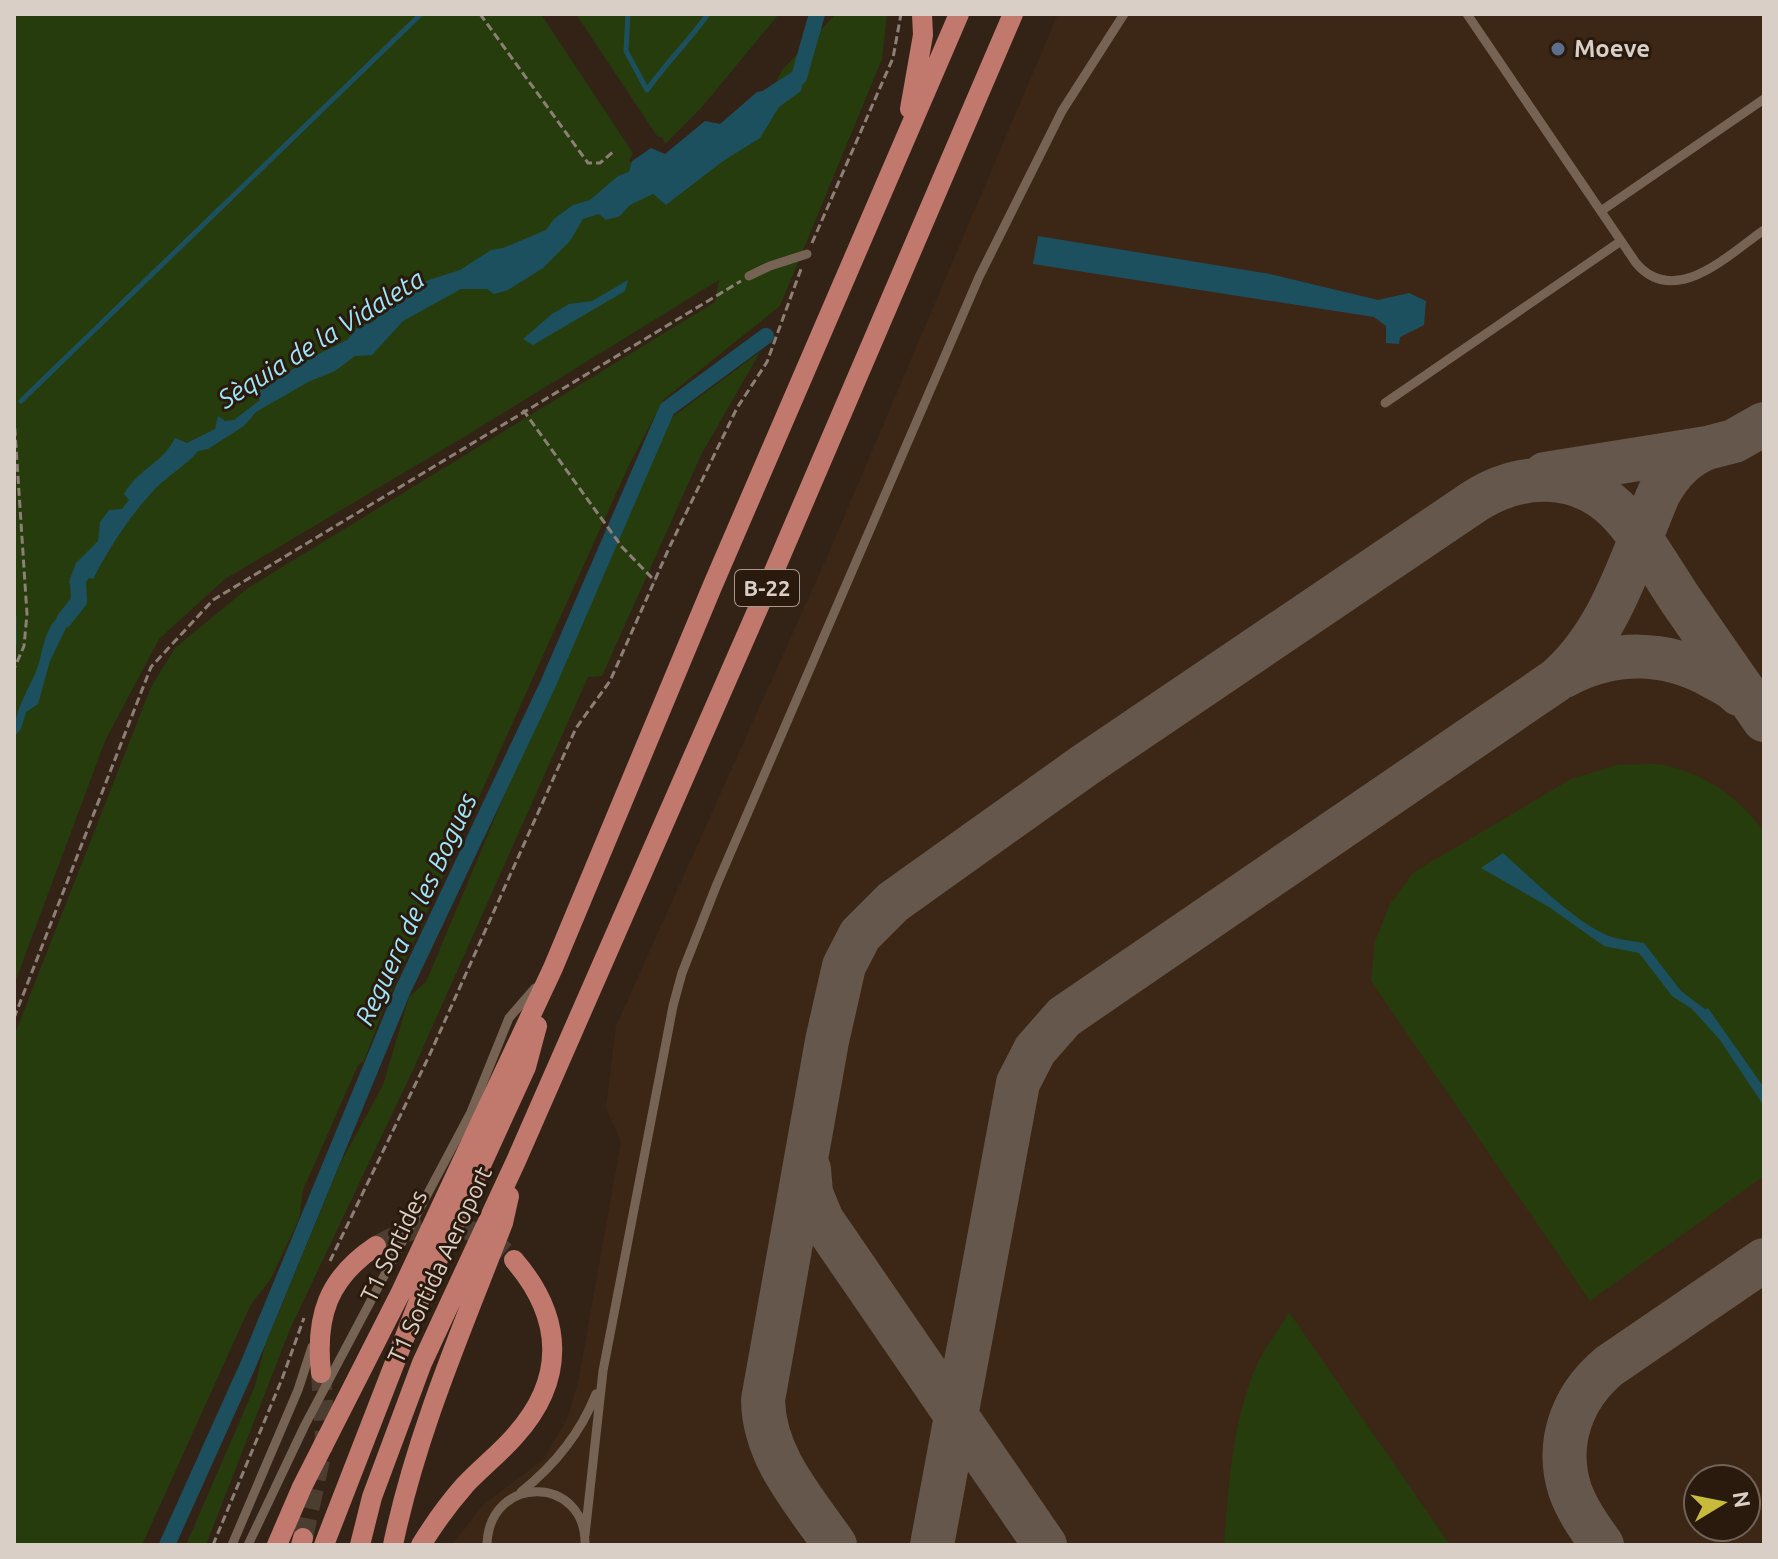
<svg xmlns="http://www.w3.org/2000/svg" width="1778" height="1559" viewBox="0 0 1778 1559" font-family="Ubuntu,sans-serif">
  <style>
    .built { fill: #3c2716; fill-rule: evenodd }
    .green { fill: #263c0d }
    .water { fill: #1c505f }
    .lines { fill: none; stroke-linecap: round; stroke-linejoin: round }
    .stream { stroke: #1c505f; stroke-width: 5 }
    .canal { stroke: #1c505f; stroke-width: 16 }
    .taxiway { stroke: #66574c; stroke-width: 44 }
    .primary-tunnel { stroke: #4c3d31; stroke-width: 20; stroke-dasharray: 20 10; stroke-linecap: butt }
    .path { stroke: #8c7f75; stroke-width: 3; stroke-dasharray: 8 4; stroke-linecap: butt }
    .service { stroke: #766354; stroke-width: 9 }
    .primary { stroke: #c1786d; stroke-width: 20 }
    .service-dot { fill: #5c6f8a; stroke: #291a0d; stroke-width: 3 }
    .labels { text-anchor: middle; stroke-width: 6; stroke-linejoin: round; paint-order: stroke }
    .shield { fill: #291a0d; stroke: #a5998f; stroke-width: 2 }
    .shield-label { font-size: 22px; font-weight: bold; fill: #dacfc7 }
    .poi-label { font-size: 24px; font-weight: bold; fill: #dacfc7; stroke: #291a0d; text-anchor: start }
    .street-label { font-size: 24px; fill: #dacfc7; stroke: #291a0d }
    .water-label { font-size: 26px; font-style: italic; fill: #9ee5fc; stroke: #291a0d }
  </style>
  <rect width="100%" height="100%" fill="#332317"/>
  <path class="built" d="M1058,14H1764V1545H452L483,1505L544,1459L567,1419L578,1383L621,1142L606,1108L616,1026L827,557ZM1698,1479H1746V1527H1698Z"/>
  <path class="green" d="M14,14H541L633,153L629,161L667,187L748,138L782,70L836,14H887L882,59L780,306L663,400L628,467L383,1010L364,1061L358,1065L303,1190L299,1219L270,1280L251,1304L142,1545H14V1036L151,687L175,648L248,588L715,302L719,280L464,437L225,579L159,639L105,741L14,985Z
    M576,14H779L701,108L665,144L663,138L657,136Z
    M760,352L701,455L602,676L588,677L413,1070L290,1329L206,1545H186L255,1386L265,1345L341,1162L383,1085L409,997L426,982L525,746L671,418Z
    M1617,765C1633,765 1652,762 1668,766C1708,776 1740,798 1764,832V1176L1590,1301L1371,981L1375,941L1390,904L1414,872L1571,779Z
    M1289,1312L1450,1545H1224C1229,1484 1232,1421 1257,1364C1266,1346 1279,1329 1289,1312Z"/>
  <path class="water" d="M803,81L801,91L779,107L760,138L723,161L666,205L653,194L630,205L620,216L606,220L599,214L583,219L570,241L543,268L508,290L494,294L487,289H461L403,321L372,355L355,356L335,371L310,381L256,412L244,426L208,449L198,451C185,467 168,475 155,489C131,514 109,548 93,579L85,577L78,587L79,601L50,661L38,704L26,712L21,729L14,737C14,708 29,691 38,666C42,652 44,637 52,624C57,617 66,613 70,606C75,598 73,591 69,582L76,563L98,541L100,522L109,510L122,509L129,500L124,494C137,470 164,462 175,438L187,443L215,429L218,416L225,421L234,420L260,400L256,393L309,359L347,340L357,328L373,321L402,295L426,281L460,270L491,250L503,248L546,230L554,219L573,205L590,200L618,176L629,172L632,161L651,148L665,154L705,121L720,124L757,92L768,90L776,85L782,87Z
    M1038,236L1270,274L1378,300L1409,293L1426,301L1424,325L1400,337L1399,344L1386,343V326L1374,317L1033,264Z
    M628,280L625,291L533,345L523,339L552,314L569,304L592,301Z
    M1503,853C1530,877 1579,926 1612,937C1622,940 1633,941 1644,943L1681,991L1710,1013L1764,1093V1106L1720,1040L1692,1009L1672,996L1639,953L1604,946L1549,907L1481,868Z"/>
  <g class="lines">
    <path class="stream" d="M628,14L626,51L647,90C666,63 689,41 708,14
      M21,401L421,14
      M14,617V644
      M1707,1011L1764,1092"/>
    <path class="canal" d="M768,97L799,77L817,14
      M64,620L79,601L78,580L86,567
      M167,1545L248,1365L403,990L548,684L667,409L766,336"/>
    <path class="taxiway" d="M1545,474L1707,448L1734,441L1764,424
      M1564,676C1613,650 1665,650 1713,677C1722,682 1732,686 1739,694
      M809,1169L811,1193L822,1220L1045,1545
      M835,1545C804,1500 764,1457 763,1400L827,1041L844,966L860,935L893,902L1085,765L1475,501C1519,473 1576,470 1616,509C1639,531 1662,572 1680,599C1708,639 1736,680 1764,720
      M932,1545L1018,1083L1035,1050L1064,1017L1555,681C1611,634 1631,558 1659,493C1671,472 1685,457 1707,448
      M1602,1545C1590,1528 1577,1510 1570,1490C1555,1443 1572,1397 1609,1366L1764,1260"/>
    <path class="primary-tunnel" d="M376,1246C429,1216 469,1217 514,1260
      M303,1538L325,1437L321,1373"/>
    <path class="path" d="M480,14L588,163H600L613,152
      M812,243L893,58L901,14
      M523,410L622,547L655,581
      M14,416L27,614L24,646L14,669
      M14,1018L151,667L213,600L741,281
      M330,1261L430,1054L576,728L610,681L670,546L737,408L767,362L801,269
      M213,1545L282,1379L304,1318"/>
    <path class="service" d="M1467,14L1636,263C1675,309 1729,254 1764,230
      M1601,211L1764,99
      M749,276L770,266L807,254
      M1385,403L1621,241
      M521,1492C555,1465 580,1434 596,1394
      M585,1535L603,1371L673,1006L682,973L717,884L979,277L1062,111L1124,14
      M232,1545L298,1390L312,1347
      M248,1545L305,1425L471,1112L509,1018L535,988
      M487,1545C489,1473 587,1475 585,1545"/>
    <path class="primary" d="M910,109L923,35L922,14
      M321,1373C315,1316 328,1278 376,1246
      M277,1545L302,1487L401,1292L553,968L712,587L959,14
      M301,1545L303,1538
      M324,1545L418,1303L526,1067L537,1026
      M360,1545L372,1497L422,1363L516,1161L760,604L1013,14
      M393,1545C416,1434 462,1329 503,1223L509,1196
      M421,1545C434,1524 449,1503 465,1485C481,1468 499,1454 514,1437C566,1380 564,1318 514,1260"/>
  </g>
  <circle class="service-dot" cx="1558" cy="49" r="8"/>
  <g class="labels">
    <rect class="shield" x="735" y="570" width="64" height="36" rx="6"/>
    <g class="shield-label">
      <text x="767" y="596">B-22</text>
    </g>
    <g class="poi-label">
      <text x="1574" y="57">Moeve</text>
    </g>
    <g class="street-label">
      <text transform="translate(394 1246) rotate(-64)" y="8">T1 Sortides</text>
      <text transform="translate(440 1265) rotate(-65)" y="8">T1 Sortida Aeroport</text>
    </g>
    <g class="water-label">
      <text transform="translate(321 339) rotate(-32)" y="9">Sèquia de la Vidaleta</text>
      <text transform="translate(416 909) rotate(-65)" y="9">Reguera de les Bogues</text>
    </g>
  </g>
  <rect width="1778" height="1559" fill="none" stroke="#dacfc7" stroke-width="32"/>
  <g transform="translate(1722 1503) rotate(80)"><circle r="38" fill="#291a0d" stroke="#706257" stroke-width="2"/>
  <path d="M0-6L14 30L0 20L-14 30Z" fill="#c8bb3b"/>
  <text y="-12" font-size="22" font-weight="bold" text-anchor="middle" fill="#dacfc7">N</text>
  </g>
</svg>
